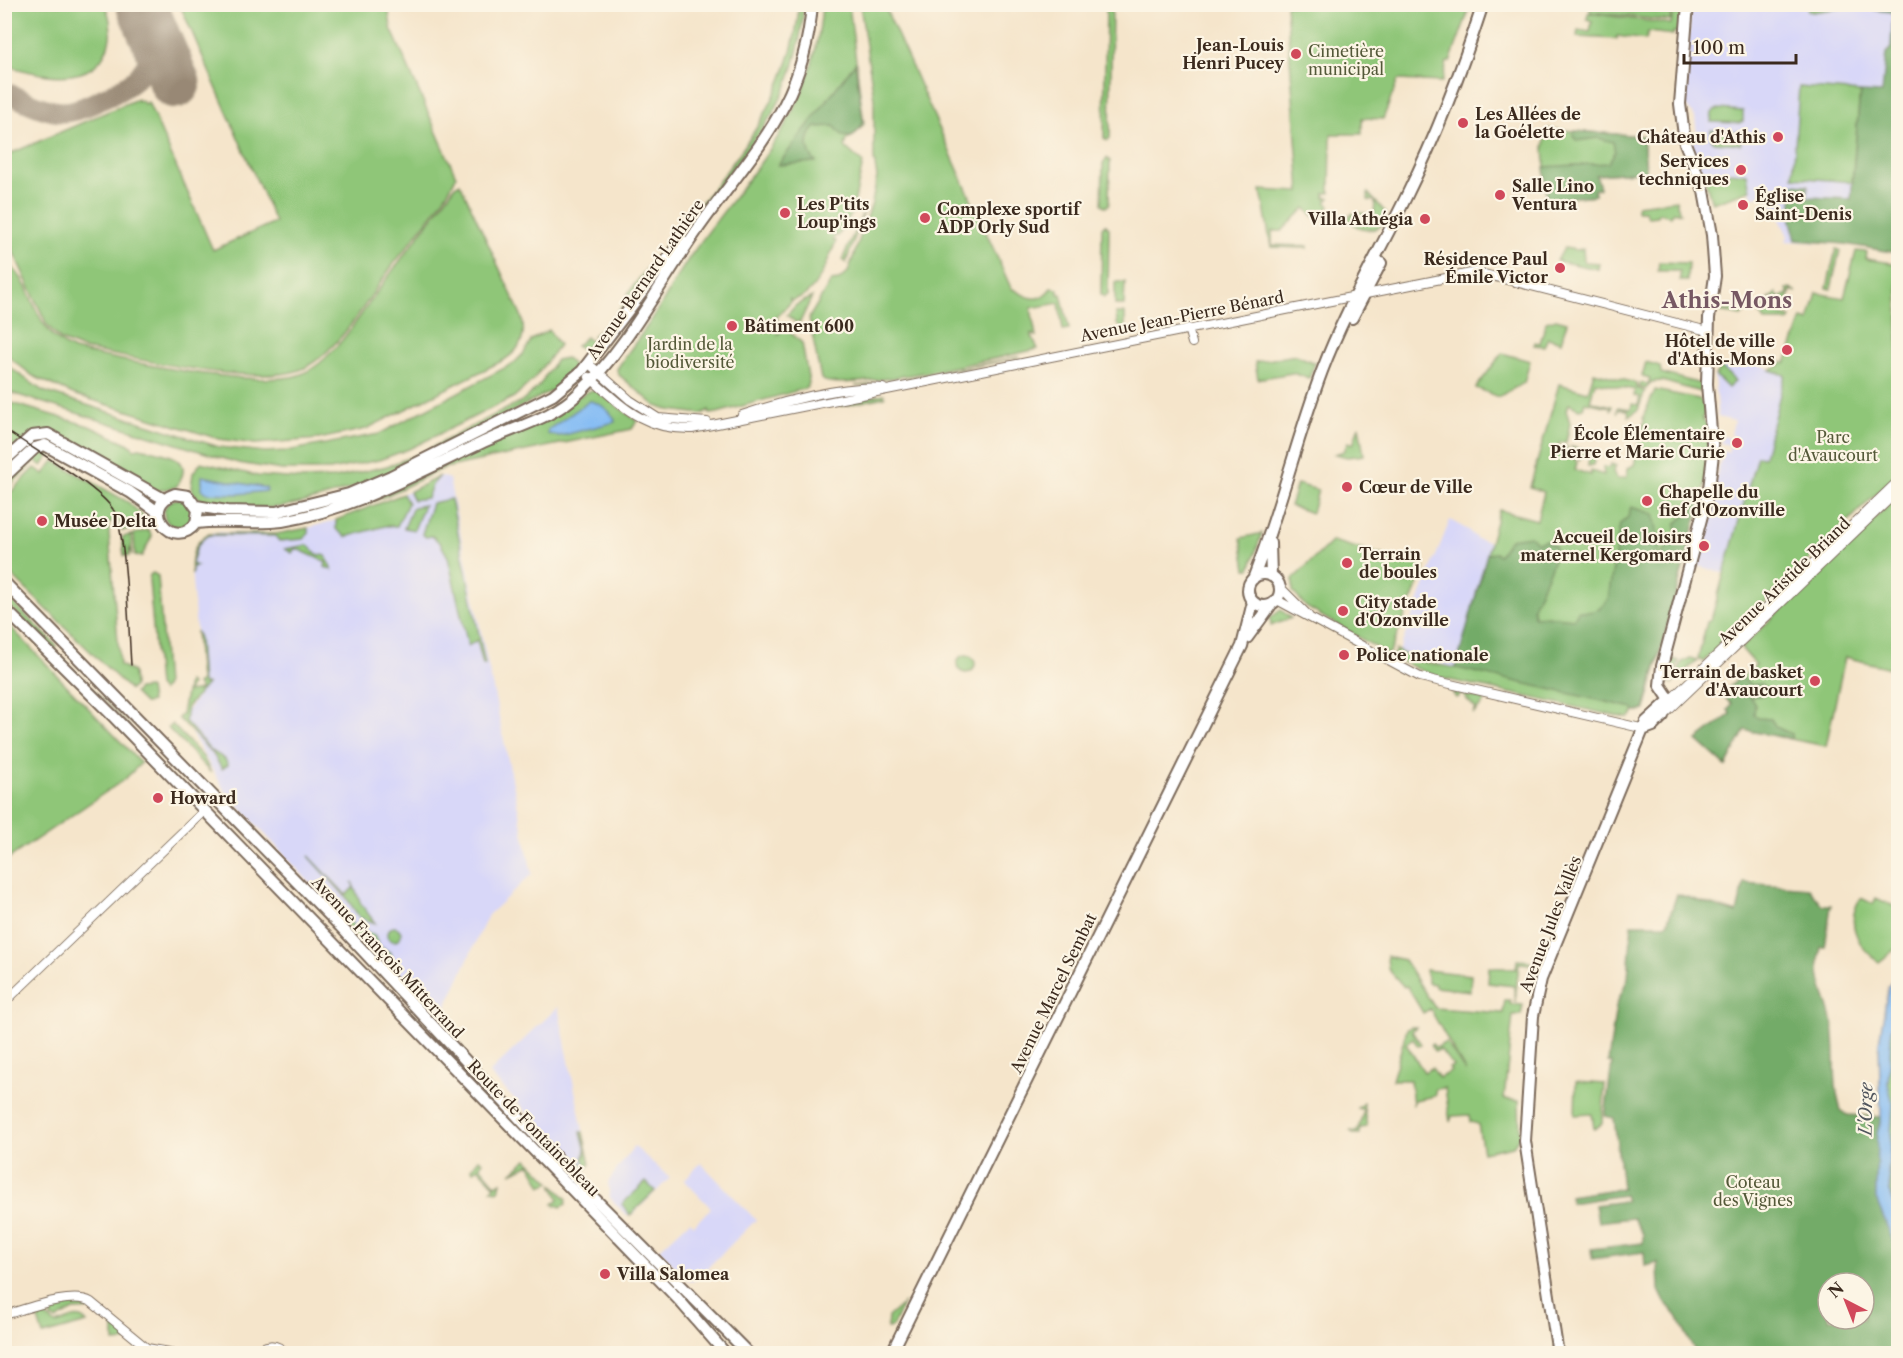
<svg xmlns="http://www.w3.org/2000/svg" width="1903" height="1358" viewBox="0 0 1903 1358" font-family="'Libre Caslon Text',serif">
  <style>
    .built { fill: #d8d7f8 }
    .green { fill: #8fc678; stroke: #65784b; stroke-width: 1.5 }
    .forest { fill: #73ab68; stroke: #576a43; stroke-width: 1.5; fill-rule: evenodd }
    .water { fill: #84bcf4; stroke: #607389; stroke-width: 1.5 }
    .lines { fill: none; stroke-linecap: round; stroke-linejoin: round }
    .taxiway { stroke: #988874; stroke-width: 21 }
    .runway { stroke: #988874; stroke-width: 51 }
    .minor-casing { stroke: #7c6b5b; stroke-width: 10 }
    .major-casing { stroke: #7c6b5b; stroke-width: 14 }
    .minor { stroke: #fff; stroke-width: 8 }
    .major { stroke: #fff; stroke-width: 10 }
    .tram { stroke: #3b2a1e; stroke-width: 1.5 }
    .poi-dot { fill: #d1495b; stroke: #fcf5e5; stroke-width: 2 }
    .labels { text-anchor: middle; stroke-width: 4.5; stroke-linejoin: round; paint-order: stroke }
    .poi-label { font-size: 16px; font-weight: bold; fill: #3b2a1e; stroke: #fcf5e5; text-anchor: start }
    .park-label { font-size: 16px; fill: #545939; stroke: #fcf5e5 }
    .street-label { font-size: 16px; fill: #3b2a1e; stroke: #fcf5e5 }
    .water-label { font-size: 18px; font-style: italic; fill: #51565e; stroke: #fcf5e5 }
    .district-label { font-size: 22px; font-weight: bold; fill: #765863; stroke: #fcf5e5 }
  </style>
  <rect width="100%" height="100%" fill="#fcf5e5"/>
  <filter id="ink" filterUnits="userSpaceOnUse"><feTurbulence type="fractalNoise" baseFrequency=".0167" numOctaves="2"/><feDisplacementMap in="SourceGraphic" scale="12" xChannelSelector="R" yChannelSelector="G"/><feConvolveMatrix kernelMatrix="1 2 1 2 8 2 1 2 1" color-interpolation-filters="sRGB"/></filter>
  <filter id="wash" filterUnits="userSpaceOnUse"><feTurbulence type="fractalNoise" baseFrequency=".008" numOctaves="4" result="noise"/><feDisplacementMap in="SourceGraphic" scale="24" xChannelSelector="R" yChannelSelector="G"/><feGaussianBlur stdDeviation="1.35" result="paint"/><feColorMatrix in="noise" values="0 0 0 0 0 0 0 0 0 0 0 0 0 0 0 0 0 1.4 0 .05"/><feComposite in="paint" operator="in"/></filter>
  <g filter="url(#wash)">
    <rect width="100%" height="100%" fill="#f5e5cb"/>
    <path class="built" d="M1691,5H1898V253L1845,244L1786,241L1788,236L1773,204L1764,206L1771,202L1768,193L1752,198L1747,174L1732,172L1703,176L1691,144L1697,134L1695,117L1684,103Z
      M1739,358L1785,374L1764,457L1757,456L1724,573L1695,565L1709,521L1716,477L1724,451L1728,452L1729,449V445L1721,443L1723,436L1732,439L1733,436L1731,435L1734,421L1718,417L1714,375L1723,366L1735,370Z
      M441,476L449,479L532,874L488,915L439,1022L225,791L182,718L201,692L191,567L195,549L201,538L214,532L276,534L308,528L358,514Z
      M1450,520L1468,530L1477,539L1490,542L1456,668L1399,651Z
      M558,1007L590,1165L584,1172L489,1073Z
      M634,1146L670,1178L632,1215H626L610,1198L608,1182Z
      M701,1163L756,1220L694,1281H689L659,1250L690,1221L694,1225L711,1208L684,1180Z"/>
    <path class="green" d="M5,4L105,5C111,18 113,31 108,46C93,90 37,75 5,65Z
      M395,4L389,13L391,28L456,176C449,197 406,247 390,269C366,301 343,345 308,366C269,391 132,357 83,349L61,340L47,325L5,234V156L137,99L138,101L142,100L144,104L148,102L213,250L275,222L180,5Z
      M799,5H804C802,32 797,59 787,85C773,119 748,148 726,177C685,232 643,287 600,341L593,336L614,317L629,297L627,295C692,204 791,124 799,5Z
      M822,5H849L864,124L854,136L847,139L845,147L863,163L852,213L838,236L835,235L833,240L836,241C829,258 820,284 805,295C801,298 796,298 792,301L789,298L791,302L776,318L780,325L778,334L785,328L802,343L809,383L807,388L717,413L710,414L709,410L702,414L669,410L656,406L618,374L617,369C629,350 644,332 656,313C669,292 680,270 694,251C754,167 815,113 822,5Z
      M860,5H884L1011,288C1025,295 1037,307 1051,288L1058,289V294H1061L1069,329L1063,330L1059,303L1031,308L1036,336L1031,334L1038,349C1004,356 840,395 821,379L809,318L831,281L839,280L848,272L872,203L877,177L874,159V99Z
      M1106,5L1112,6L1110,138L1107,141L1104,138Z
      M1286,5H1471L1450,62H1447L1442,82L1398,80L1383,119L1362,118V134H1331L1330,193H1325V198H1330L1326,202L1330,206L1316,218L1305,208L1282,231H1272V245L1308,246V248L1271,247L1261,190L1300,192Z
      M1590,5H1640L1642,7L1643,5H1657L1660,10L1662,6H1672L1670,21L1590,12Z
      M1808,5H1875V9L1841,6V8L1812,12L1808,10Z
      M1674,7H1677V14H1682L1681,33L1673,32V35L1648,32L1646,40L1617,36V39L1577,37L1578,30L1590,32L1592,21L1587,19L1588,13L1671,24Z
      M1799,87L1860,92L1852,182L1793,177Z
      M1716,109L1743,111V121L1739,123L1711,122L1712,113Z
      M1547,129L1643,136L1646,171L1596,175L1600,188L1594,190L1595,195L1547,200L1544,147Z
      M1711,130L1739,132L1741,144L1714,142L1711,138Z
      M1107,158L1110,161L1109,204L1106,207L1102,204L1103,163Z
      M1732,172L1747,174L1750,190L1712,203L1704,176Z
      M460,183L521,315C527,335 522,349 504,360L366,429L319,439L255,444L219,439L73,394L33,376L5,354V263C36,278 28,330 74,350C120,360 265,391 304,373C335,359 362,312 382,285C406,252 432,219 455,186Z
      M1368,193L1386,213L1380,227C1365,233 1357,229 1347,217L1354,213L1374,214L1375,201L1368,200Z
      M1676,200L1680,213L1674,211L1671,216L1658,213L1657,216L1648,217L1645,211H1637V205Z
      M865,208L846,263L842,260Z
      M1105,224L1109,228L1108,294L1104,297L1101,294L1102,227Z
      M1564,248L1578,250L1583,248L1584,262L1599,263L1598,269L1557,261Z
      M1836,249L1840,250L1831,289L1827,288Z
      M1856,251L1867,252L1866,259L1898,264V473L1703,662L1698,658L1707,622L1711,620L1757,456L1764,457L1785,375L1770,370L1780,365V362L1786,363L1802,319L1809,321L1817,293L1844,298Z
      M1659,262L1688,263L1687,281H1680V271H1658Z
      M1115,282H1125L1124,305H1115Z
      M1790,288L1797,292L1791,290L1788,302L1770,297L1766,311L1791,318L1789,321H1765L1758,310L1776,293L1779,298L1789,294L1787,289Z
      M812,297L800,322H795L787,315L796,305Z
      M1732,305L1747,308L1748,309L1741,316L1718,311V308L1730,311Z
      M1116,313H1125V331L1117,324Z
      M1556,319L1567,322L1561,342L1548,338L1544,346L1534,345L1535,342L1540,343L1546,322Z
      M549,330L559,345L533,380L514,397L409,449L379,460L330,470H282L238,463L5,391V364L43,391L219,447L265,452L287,451L379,434L514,363L524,353L531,340Z
      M586,337L596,346L586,351L576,346Z
      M1502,353L1530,361L1524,383L1498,397L1476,388Z
      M1296,355L1315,363L1309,378L1292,373L1258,379L1255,362Z
      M1019,357L890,384L855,386L882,384Z
      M566,358C582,369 567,380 557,388C472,431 375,492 280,507C267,509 252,507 238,507C220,506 200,507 191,488L193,473L201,462L258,476L302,479L335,478L387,466L421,453L524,400L539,386L556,360Z
      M1646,362L1660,366L1661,373L1701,384L1700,392L1662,381L1651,382L1646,389L1639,387L1640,383L1648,384L1650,378L1642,376Z
      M1722,368L1735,381L1728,388L1715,375Z
      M1594,372L1636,383V388L1645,391L1638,410L1629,416L1628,410L1619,409L1617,413L1618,407L1631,409L1632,404L1638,405L1640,397L1634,396L1635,390L1595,382L1590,401L1612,406L1611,411L1610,407L1585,402L1583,408L1579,409L1569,404L1566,410L1570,423L1566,442L1559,443L1558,447H1567V453L1572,454L1577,463L1575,470L1591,475V471L1604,475L1603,467L1610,468L1611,464L1616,466L1613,472L1617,479L1627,477L1628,468L1634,465L1644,421L1643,417L1655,390L1699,399L1704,403L1705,414L1702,418L1707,425L1709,439L1706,481L1645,710L1635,712L1629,718L1621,717L1436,677L1392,657L1396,650L1417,661L1456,668L1499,510L1537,520L1544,492L1530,487L1559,384L1588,392Z
      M595,390L637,421L632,429L444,468L386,496L343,512L487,445L589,391Z
      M884,394L885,397L842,406L841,402Z
      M5,401L89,426L129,444L134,449L140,448C162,454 199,455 176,487L156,491L55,433L14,447L10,443L5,448Z
      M1359,426L1364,455L1347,457L1335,454L1344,451L1348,442L1353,444Z
      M1571,447L1596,453L1593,465L1588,466L1589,457L1582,454L1579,460Z
      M39,449L52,452L42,466L35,461L31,465L26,461Z
      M54,461L128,502L143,516L145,525L142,526L140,522L135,524L136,527L122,531L121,522H108L120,665L133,672L134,686L130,690L5,569V498L35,468L44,474Z
      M24,463L29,467L5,490V482Z
      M440,476L432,485L427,498L413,500L409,492Z
      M1297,484L1318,490L1312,513L1290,506Z
      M403,494L408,503L397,526H385L346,537L336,529V520Z
      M1898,496V670L1845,657L1826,746L1745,730L1726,766L1697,740L1731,714L1728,710L1732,705L1722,694L1756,665L1741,648Z
      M451,499L485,664L483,665L477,640L468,646L448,557L440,543L432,536L426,537L422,534L432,503Z
      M164 513a14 14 0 1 1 28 0a14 14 0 1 1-28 0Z
      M424,505L414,530L404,528L413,507Z
      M308,528V534L304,539L279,541L275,536L209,535C197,541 195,552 192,564L197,566L192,567V575C190,559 193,543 208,534H276Z
      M148,530L152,536L142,556H135L134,534Z
      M1262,533L1250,569H1246L1241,538Z
      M131,535L132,555L130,548L129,556H124L122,537Z
      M1332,541L1425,567L1389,655L1306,607L1293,592V579Z
      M308,545L317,554L326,556L332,570L325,567L326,562L295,548L292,553L285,549Z
      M153,573L158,576L166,685L162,691L158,686L149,580L150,575Z
      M4,593L57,646L54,650L130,727L5,602Z
      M1281,610L1291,618L1271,626L1270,618Z
      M5,621L141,763L125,779L6,860Z
      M196,631L199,638L202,684H207L187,707L185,721L210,750L225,759L228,765L222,769L213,754L178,718L182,714L188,682L191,684L188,692L201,690L197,684L200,681Z
      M957 664a9 9 0 1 1 18 0a9 9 0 1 1-18 0Z
      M1668,658L1679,661L1669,683L1666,681Z
      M1690,658L1697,660L1672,684L1682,662Z
      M149,688L151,702L145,704L134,693L138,689Z
      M1452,692L1483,699L1485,702L1473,714L1476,709L1462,694L1456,698Z
      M172,724L203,757L211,773L168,728Z
      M309,856L346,895L354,887L352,882L361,904L375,923L359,917L346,897Z
      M1861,898L1873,904L1876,898L1898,908V947L1879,962C1858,948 1844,921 1861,898Z
      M331,900L355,927L374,935L380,947L391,953L396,977L384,964L386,961L372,947L369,948L327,904Z
      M387 934a7 7 0 1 1 14 0a7 7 0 1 1-14 0Z
      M1387,956L1404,960L1435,1008L1503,1013L1505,1000H1510V1004L1523,1005L1521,1015H1513L1504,1099L1519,1101L1520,1136L1513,1146L1483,1152L1478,1124L1471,1122L1470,1115L1452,1116L1450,1122L1445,1088L1435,1089V1096L1415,1100L1413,1104L1410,1080H1392L1407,1029L1411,1027H1416L1412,1031L1421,1044L1418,1046L1413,1039L1406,1044L1424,1072L1432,1068L1439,1078L1451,1071L1449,1068L1453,1066L1440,1049L1435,1052L1430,1045L1432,1044L1436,1048L1446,1042L1466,1072L1430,1009L1423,1013L1407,986L1404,987L1388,969Z
      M1517,960L1530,961V964L1519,963L1515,1002L1514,986L1488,983L1489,967L1516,969Z
      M1426,970L1471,975L1470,991L1435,987V984L1428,983Z
      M1898,991V1222C1883,1183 1892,1147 1892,1107C1893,1099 1888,1091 1888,1084C1888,1053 1892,1021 1898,991Z
      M1576,1082L1605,1084L1602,1124L1594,1129L1592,1114L1575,1115Z
      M1363,1103L1367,1127L1360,1128V1134H1354L1351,1131L1357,1132L1364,1110L1358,1108Z
      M581,1132H583L590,1164L584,1171L566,1153L584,1165L586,1163L583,1159L586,1151Z
      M479,1159L483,1162L480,1166L496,1185L501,1182L499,1191L491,1190L495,1186L478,1168L473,1171L471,1169Z
      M527,1159L550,1182L542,1186L530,1164L511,1173Z
      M646,1182L655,1191L630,1215L622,1204Z
      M552,1184L567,1199L566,1204L561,1207L553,1204L559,1199Z
      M72,1302L84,1303L92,1309L74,1310L56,1320L51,1318L50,1308Z
      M904,1303L892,1327L887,1328L888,1317Z
      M42,1314L56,1324C67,1322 78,1311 87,1323L43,1335L37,1315Z
      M114,1325L126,1335L127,1341L114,1342Z"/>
    <path class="forest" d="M1875,5H1898V253L1845,244L1796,240L1791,221L1793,184L1808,185L1807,197L1851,199L1860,92L1882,93L1886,53L1891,48L1893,12L1875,10Z
      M855,63L863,120L860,129L851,137L843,136L834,126L816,127C805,137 806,152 816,162L778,165Z
      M1573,131L1643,136L1646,171L1596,175L1600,188L1594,190L1595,195L1547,200L1544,167L1608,163L1615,152L1613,142L1598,138L1577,141L1573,136Z
      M1698,500L1701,502L1644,710L1635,712L1633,708L1456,668L1487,554L1496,553L1499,555L1510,539L1530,536L1537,543L1545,540L1555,546L1553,562L1533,607L1534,617L1546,616L1574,619L1578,611C1593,613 1599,612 1608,599L1620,524L1628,517L1631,507L1654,514L1660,546L1658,553L1652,555L1654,561L1665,551L1669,542L1677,540L1676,525L1682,518L1692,514Z
      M1741,676L1749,685L1762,684L1765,688L1763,695L1750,697L1755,705L1754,715L1758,718L1771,719L1776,727L1791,734V739L1745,730L1726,766L1697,740L1731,714L1728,710L1732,705L1722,694Z
      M1744,883L1809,888L1822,905H1831L1825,947H1821C1813,979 1828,996 1833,1025C1837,1052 1832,1084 1841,1110L1848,1115L1881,1117L1877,1135L1876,1199L1898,1253V1353H1696L1677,1316L1665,1302L1659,1290L1658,1263L1645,1266L1644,1252L1592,1259L1591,1249L1643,1243V1234L1633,1218L1598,1222L1595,1205L1626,1201L1624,1195L1571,1203L1570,1196L1622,1188L1614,1118L1605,1116L1612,1063L1608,1062L1616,1006L1628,978L1632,924H1667L1677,894L1737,913ZM1828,1283H1864V1319H1828Z"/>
    <path class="water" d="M590,401C599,402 614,413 615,422L560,436L548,434V430Z
      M202,476L266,488L267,491L238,494L207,493L202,489Z
      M1898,971V991L1891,1036L1888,1084L1893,1104L1888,1173L1890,1194L1898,1222V1253L1876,1199L1877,1135L1881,1120L1879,1043L1888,987Z"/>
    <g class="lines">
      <path class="taxiway" d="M4,92C22,99 43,111 62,112C76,112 89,105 102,99C139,83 159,65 148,21"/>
      <path class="runway" d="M141,4L175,83"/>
    </g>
  </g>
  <g filter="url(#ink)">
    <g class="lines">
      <g class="minor-casing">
        <path id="minor" d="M1188,328L1192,343
          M588,363L630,400L658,418L707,422
          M589,377C623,407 644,430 692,429L1476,272L1708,331
          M742,415C777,403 847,384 883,388
          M1280,587L1308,615
          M1277,600L1420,677L1645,729
          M1670,700L1898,481
          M1663,716L1898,491
          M4,1003L204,811
          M4,1315C26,1309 72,1291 91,1302L147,1348L180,1354
          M254,1354C264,1343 277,1342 286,1354"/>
      </g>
      <g class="major-casing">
        <path id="major" d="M1352,318L1381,263
          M4,461L32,436L48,434L164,499
          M4,477L35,448L45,445L130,492L158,512
          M196,506L227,511L276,512L349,494L391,476L553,395L582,371L682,240
          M196,523L198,510L188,496L175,494C138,506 173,553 196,523C224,519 253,525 282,521C356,509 420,471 488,440C519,426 555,417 580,392C631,344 663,276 705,219C758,146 805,100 812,4
          M1270,543L1271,576
          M1248 590a16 16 0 1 1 32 0a16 16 0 1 1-32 0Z
          M1253,579C1280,511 1296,440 1322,371C1345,310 1379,253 1407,195C1437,134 1462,69 1483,4
          M4,582L340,926L590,1194L749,1354
          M4,608L113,716L678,1299L726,1354
          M1247,638L1271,605
          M1670,700L1660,685L1662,666L1709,489L1713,454L1707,384L1709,318L1715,276L1712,235L1704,191L1685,143L1680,104L1688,4
          M1645,729L1653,726L1663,716
          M891,1354L1242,646L1253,602
          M1558,1354L1525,1141L1533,1016L1541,979L1646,722L1670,700"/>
      </g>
      <use href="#minor" class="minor"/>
      <use href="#major" class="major"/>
      <path class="tram" d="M4,429C30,447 101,488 114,511C126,529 129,636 131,665"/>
    </g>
  </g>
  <g class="poi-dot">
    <circle cx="1296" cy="54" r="6"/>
    <circle cx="1463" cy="123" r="6"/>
    <circle cx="1778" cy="137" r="6"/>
    <circle cx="1741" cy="170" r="6"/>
    <circle cx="1500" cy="195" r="6"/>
    <circle cx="1743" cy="205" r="6"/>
    <circle cx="785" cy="213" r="6"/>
    <circle cx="925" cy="218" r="6"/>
    <circle cx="1425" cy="219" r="6"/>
    <circle cx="1560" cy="268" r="6"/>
    <circle cx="732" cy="326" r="6"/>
    <circle cx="1787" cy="350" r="6"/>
    <circle cx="1737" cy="443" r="6"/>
    <circle cx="1347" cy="487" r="6"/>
    <circle cx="1647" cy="501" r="6"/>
    <circle cx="42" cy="521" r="6"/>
    <circle cx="1704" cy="546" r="6"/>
    <circle cx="1347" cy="563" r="6"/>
    <circle cx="1343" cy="611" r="6"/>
    <circle cx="1344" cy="655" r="6"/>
    <circle cx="1815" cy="681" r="6"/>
    <circle cx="158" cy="798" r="6"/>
    <circle cx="605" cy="1274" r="6"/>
  </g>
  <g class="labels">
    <g class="poi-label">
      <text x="1284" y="51" text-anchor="end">Jean-Louis<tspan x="1284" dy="18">Henri Pucey</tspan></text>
      <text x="1475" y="120">Les Allées de<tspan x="1475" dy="18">la Goélette</tspan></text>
      <text x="1766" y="143" text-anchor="end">Château d'Athis</text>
      <text x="1729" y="167" text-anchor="end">Services<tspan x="1729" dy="18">techniques</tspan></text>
      <text x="1512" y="192">Salle Lino<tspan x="1512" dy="18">Ventura</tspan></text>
      <text x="1755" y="202">Église<tspan x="1755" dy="18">Saint-Denis</tspan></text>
      <text x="797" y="210">Les P'tits<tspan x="797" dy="18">Loup'ings</tspan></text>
      <text x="937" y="215">Complexe sportif<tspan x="937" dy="18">ADP Orly Sud</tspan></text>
      <text x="1413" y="225" text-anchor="end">Villa Athégia</text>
      <text x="1548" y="265" text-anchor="end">Résidence Paul<tspan x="1548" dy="18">Émile Victor</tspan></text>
      <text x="744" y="332">Bâtiment 600</text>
      <text x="1775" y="347" text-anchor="end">Hôtel de ville<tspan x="1775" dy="18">d'Athis-Mons</tspan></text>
      <text x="1725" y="440" text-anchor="end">École Élémentaire<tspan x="1725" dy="18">Pierre et Marie Curie</tspan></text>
      <text x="1359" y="493">Cœur de Ville</text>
      <text x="1659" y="498">Chapelle du<tspan x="1659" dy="18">fief d'Ozonville</tspan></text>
      <text x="54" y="527">Musée Delta</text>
      <text x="1692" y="543" text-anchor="end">Accueil de loisirs<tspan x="1692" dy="18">maternel Kergomard</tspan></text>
      <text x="1359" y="560">Terrain<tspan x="1359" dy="18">de boules</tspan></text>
      <text x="1355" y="608">City stade<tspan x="1355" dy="18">d'Ozonville</tspan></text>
      <text x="1356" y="661">Police nationale</text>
      <text x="1803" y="678" text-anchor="end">Terrain de basket<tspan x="1803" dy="18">d'Avaucourt</tspan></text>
      <text x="170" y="804">Howard</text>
      <text x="617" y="1280">Villa Salomea</text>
    </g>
    <g class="park-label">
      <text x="1346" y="57">Cimetière<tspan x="1346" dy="18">municipal</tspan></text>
      <text x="690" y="350">Jardin de la<tspan x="690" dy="18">biodiversité</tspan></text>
      <text x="1833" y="443">Parc<tspan x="1833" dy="18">d'Avaucourt</tspan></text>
      <text x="1753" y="1188">Coteau<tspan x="1753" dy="18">des Vignes</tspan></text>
    </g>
    <g class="street-label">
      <text transform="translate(645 279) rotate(-55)" y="6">Avenue Bernard Lathière</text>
      <text transform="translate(1182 316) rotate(-11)" y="6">Avenue Jean-Pierre Bénard</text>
      <text transform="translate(1784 581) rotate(-44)" y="6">Avenue Aristide Briand</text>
      <text transform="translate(1550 924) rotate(-69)" y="6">Avenue Jules Vallès</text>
      <text transform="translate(388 957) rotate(47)" y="6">Avenue François Mitterrand</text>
      <text transform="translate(1053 993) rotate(-64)" y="6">Avenue Marcel Sembat</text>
      <text transform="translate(534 1128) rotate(46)" y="6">Route de Fontainebleau</text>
    </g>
    <g class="water-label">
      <text transform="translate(1866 1109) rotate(-89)" y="6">L'Orge</text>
    </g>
    <g class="district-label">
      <text x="1727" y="308">Athis-Mons</text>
    </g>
  </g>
  <rect width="1903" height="1358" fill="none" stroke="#fcf5e5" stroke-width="24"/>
  <g transform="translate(1846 1301) rotate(318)"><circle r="28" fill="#fcf5e5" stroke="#afa495" stroke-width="1.5"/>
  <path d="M0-4.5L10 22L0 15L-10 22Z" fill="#d1495b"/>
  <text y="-9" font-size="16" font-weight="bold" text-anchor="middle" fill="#3b2a1e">N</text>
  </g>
  <path d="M1684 54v9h112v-9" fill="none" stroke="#3b2a1e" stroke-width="3"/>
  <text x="1693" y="54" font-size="18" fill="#3b2a1e" stroke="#fcf5e5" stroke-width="4.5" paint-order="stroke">100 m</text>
</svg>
